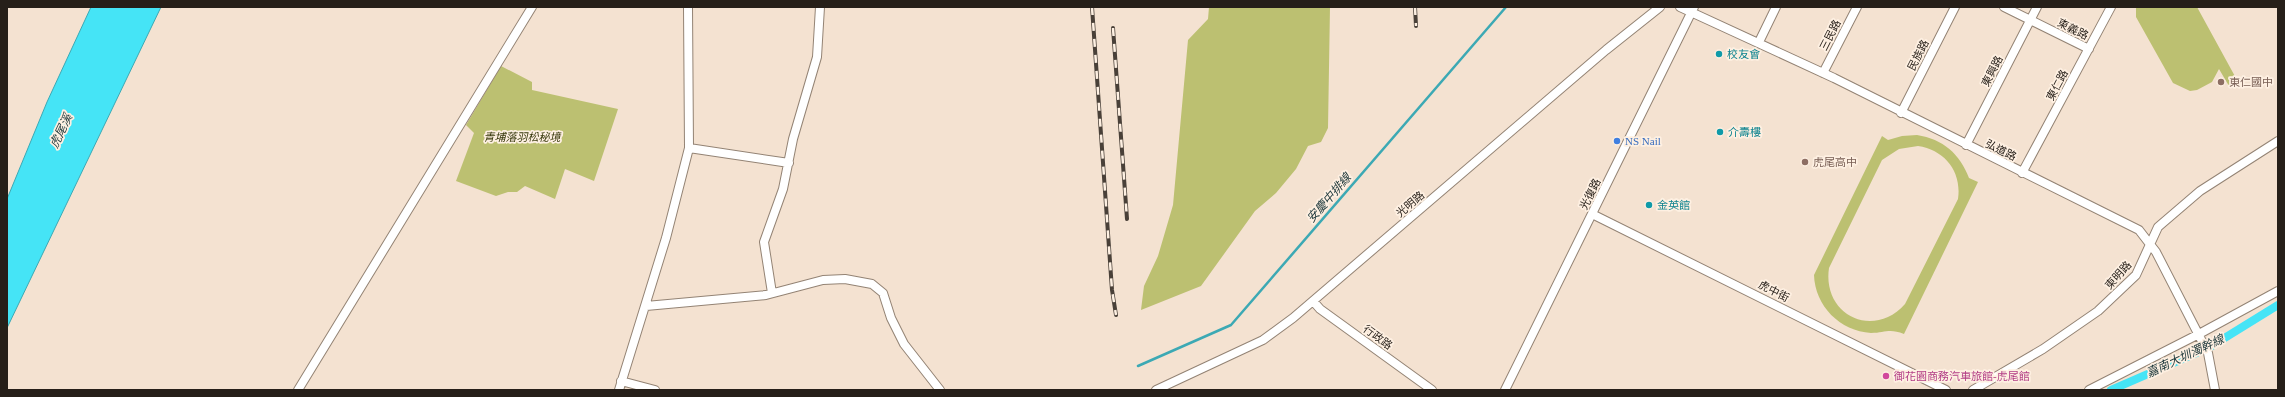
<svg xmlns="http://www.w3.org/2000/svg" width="2285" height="397" viewBox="0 0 2285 397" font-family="'Times New Roman','Noto Sans TC',serif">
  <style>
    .green { fill: #bcc071; fill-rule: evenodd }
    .water { fill: #45e4f6; stroke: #3ca9b4 }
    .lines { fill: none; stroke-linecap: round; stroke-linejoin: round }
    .stream { stroke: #3ca9b4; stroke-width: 2.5 }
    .canal { stroke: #45e4f6; stroke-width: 8 }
    .minor-casing { stroke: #938374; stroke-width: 10 }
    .minor { stroke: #fff; stroke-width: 8 }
    .rail-casing { stroke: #494038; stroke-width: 4 }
    .rail { stroke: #fef0e2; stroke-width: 2.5; stroke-dasharray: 8; stroke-linecap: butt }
    .culture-dot { fill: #0f9aa8; stroke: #fef0e2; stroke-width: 1.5 }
    .education-dot { fill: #8d6e63; stroke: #fef0e2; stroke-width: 1.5 }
    .shop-dot { fill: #3f7fe0; stroke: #fef0e2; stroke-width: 1.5 }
    .hotel-dot { fill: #d1479c; stroke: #fef0e2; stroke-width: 1.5 }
    .labels { text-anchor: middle; stroke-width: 3.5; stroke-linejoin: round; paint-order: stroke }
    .street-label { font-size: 11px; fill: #261f19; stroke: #fef0e2 }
    .culture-label { font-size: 11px; fill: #0d838f; stroke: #fef0e2; text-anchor: start }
    .education-label { font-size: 11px; fill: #785e54; stroke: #fef0e2; text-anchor: start }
    .park-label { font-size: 11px; font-style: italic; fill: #37380b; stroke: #fef0e2 }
    .shop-label { font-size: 11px; fill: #366cbe; stroke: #fef0e2; text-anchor: start }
    .hotel-label { font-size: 11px; fill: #b23c85; stroke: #fef0e2; text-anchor: start }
    .water-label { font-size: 12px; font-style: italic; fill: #1f393c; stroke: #fef0e2 }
  </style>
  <rect width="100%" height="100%" fill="#f4e2d1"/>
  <path class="green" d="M1209,7H1330L1328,128L1321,142L1308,146L1296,169L1276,193L1255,211L1201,286L1141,310L1144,286L1158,256L1173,205L1188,40L1208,19Z
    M2136,7H2197L2237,80L2229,86L2219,69L2212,82L2197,90L2190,91L2173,83L2136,17Z
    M501,66L532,82V90L618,109L594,181L565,169L555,199L525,186L517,192H508L496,196L456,181L474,133L466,125Z
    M1917,135C1943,139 1960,154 1969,178L1978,182L1904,334C1889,328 1885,333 1871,333C1840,331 1815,306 1814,275L1882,136L1888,140L1902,136ZM1918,146C1945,150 1962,172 1958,199L1905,304C1873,340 1822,315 1829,268L1882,160L1899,149Z"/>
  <path class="water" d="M91,7H161L7,328V199L47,102Z"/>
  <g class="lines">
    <path class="stream" d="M1138,366L1231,325L1506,7"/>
    <path class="canal" d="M2111,390L2210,347L2278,305"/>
    <g class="minor-casing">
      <path id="minor" d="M1680,7L1834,78L2139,230L2156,252L2208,353L2215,390
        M2004,7L2089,49
        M1759,42L1776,7
        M1823,73L1857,7
        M1901,113L1955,7
        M1966,145L2037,7
        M689,148L789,163
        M2022,173L2111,7
        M1592,214L1946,390
        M772,293L764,242L783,189L793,139L817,57L820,7
        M1313,301L1320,309L1432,390
        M646,306L766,295L823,280L845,279L872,284L883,293L891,318L904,344L940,390
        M621,381L655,390
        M298,390L532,7
        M619,390L666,238L689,148L688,7
        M1156,390L1263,340L1293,318L1606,50L1660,7
        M1505,390L1694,7
        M1973,390L2043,349L2098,311L2136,275L2158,227L2200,191L2278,141
        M2089,390L2199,334L2278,291"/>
    </g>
    <use href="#minor" class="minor"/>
    <g class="rail-casing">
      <path id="rail" d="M1092,7L1112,290L1116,315
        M1415,7L1416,26
        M1113,28L1127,219"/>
    </g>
    <use href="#rail" class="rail"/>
  </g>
  <g class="culture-dot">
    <circle cx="1719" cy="54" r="4"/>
    <circle cx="1720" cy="132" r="4"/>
    <circle cx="1649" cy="205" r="4"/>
  </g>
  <g class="education-dot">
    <circle cx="2221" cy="82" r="4"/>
    <circle cx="1805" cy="162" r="4"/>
  </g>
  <circle class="shop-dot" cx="1617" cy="141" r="4"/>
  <circle class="hotel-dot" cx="1886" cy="376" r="4"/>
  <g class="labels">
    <g class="street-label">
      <text transform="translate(2073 29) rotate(26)" y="4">東義路</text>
      <text transform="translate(1830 35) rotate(-63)" y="4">三民路</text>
      <text transform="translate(1918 55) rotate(-63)" y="4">民族路</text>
      <text transform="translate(1992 71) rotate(-63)" y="4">東興路</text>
      <text transform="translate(2057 85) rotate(-62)" y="4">東仁路</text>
      <text transform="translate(2001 150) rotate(26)" y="4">弘道路</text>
      <text transform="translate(1590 194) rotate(-64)" y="4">光復路</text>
      <text transform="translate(1410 204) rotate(-40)" y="4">光明路</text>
      <text transform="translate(2118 275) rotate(-48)" y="4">東明路</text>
      <text transform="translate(1774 291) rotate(27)" y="4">虎中街</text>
      <text transform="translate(1378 337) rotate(36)" y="4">行政路</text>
    </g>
    <g class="culture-label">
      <text x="1727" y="58">校友會</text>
      <text x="1728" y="136">介壽樓</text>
      <text x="1657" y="209">金英館</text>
    </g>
    <g class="education-label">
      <text x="2229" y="86">東仁國中</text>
      <text x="1813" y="166">虎尾高中</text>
    </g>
    <g class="park-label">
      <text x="522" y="141">青埔落羽松秘境</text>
    </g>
    <g class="shop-label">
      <text x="1625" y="145">NS Nail</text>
    </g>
    <g class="hotel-label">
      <text x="1894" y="380">御花園商務汽車旅館-虎尾館</text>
    </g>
    <g class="water-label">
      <text transform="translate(61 131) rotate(-65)" y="4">虎尾溪</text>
      <text transform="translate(1329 198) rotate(-49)" y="4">安慶中排線</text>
      <text transform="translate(2185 356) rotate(-25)" y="4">嘉南大圳濁幹線</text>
    </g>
  </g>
  <rect width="2285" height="397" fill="none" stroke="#261f19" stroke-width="16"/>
</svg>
